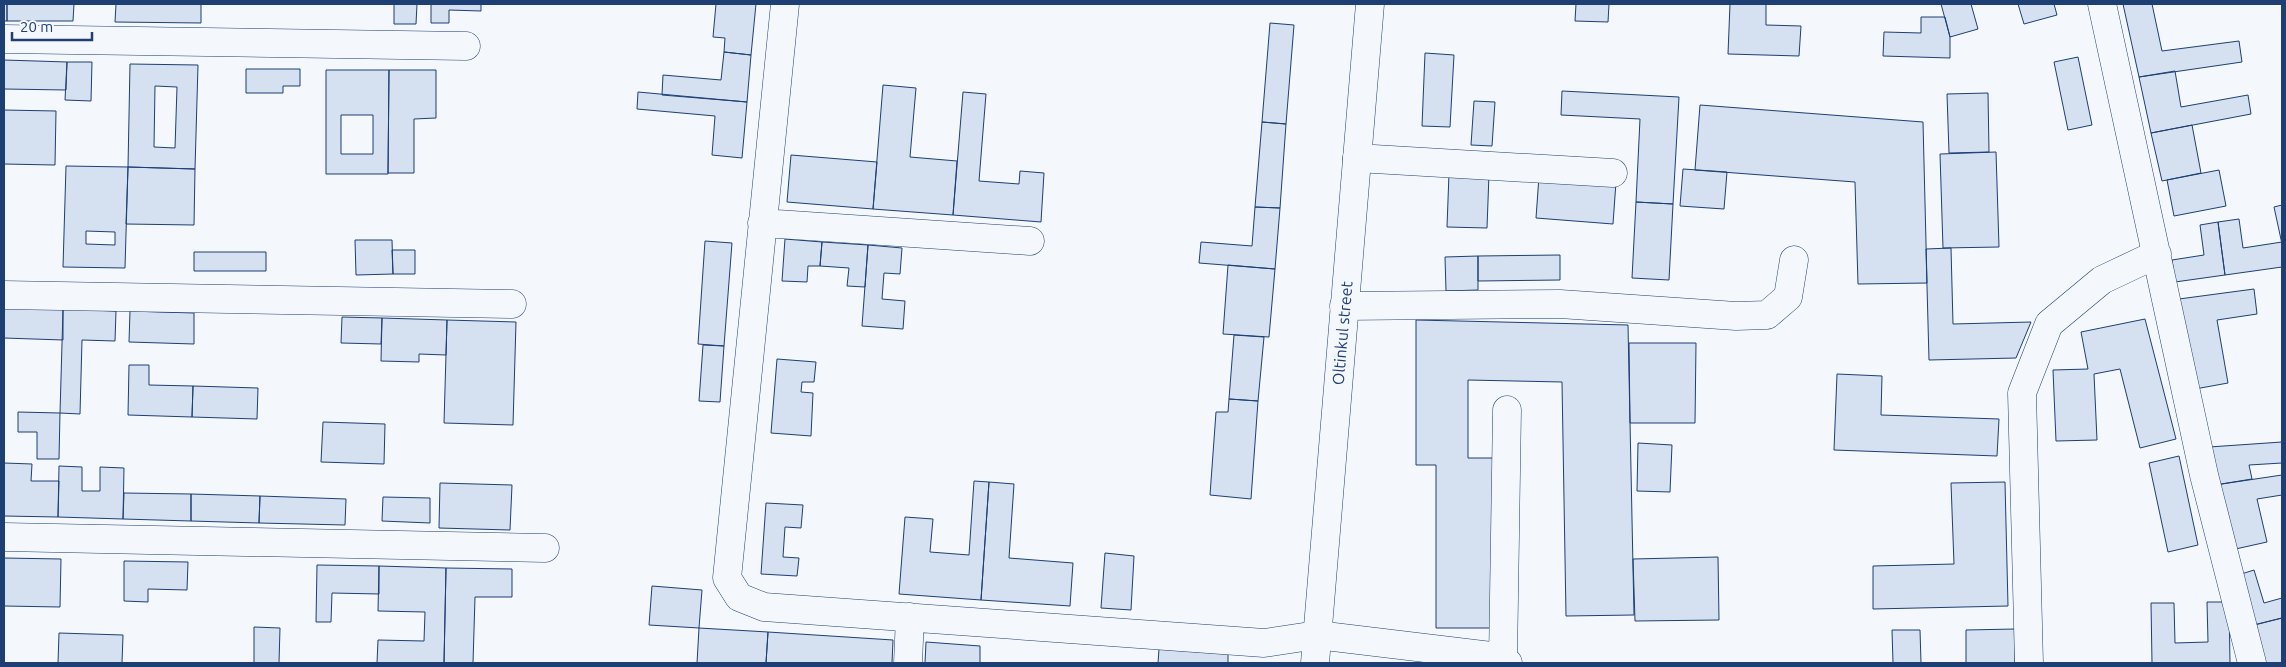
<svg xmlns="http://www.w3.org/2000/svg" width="2286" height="667" viewBox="0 0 2286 667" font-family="Ubuntu,sans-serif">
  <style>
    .building { fill: #d5e0f0; stroke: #1d3f73; fill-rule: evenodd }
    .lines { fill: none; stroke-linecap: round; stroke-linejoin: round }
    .minor-casing { stroke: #1d3f73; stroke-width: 29 }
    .major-casing { stroke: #1d3f73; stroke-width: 29 }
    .minor { stroke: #f4f7fb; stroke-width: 28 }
    .major { stroke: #f4f7fb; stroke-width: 28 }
    .labels { text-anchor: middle; stroke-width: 4; stroke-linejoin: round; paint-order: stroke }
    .street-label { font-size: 16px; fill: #1d3f73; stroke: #f4f7fb }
  </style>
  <rect width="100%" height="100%" fill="#f4f7fb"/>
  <path class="building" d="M4,4H7V21H4Z
    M7,4H74L73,21H7Z
    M116,4H201V23L115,22Z
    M394,4H417L416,24H394Z
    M431,4H481V11L449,10V23H431Z
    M716,4H756L751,55L724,52L725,38L713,37Z
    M1576,4H1609L1608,22L1575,21Z
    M1730,4H1766V25L1801,26L1799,56L1728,54Z
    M1941,4H1971L1978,29L1950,37Z
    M2018,4H2054L2057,15L2024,24Z
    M2123,4H2152L2162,51L2239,41L2242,62L2139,77Z
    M1921,17H1945L1950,37V58L1883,56L1884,32L1921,33Z
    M1270,23L1294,25L1286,124L1262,122Z
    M724,52L751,55L747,102L662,95L663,75L721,80Z
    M1425,53L1454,55L1450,127L1422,126Z
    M2078,57L2092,125L2068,130L2054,62Z
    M4,60L67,62L66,90L4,89Z
    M67,62H92L91,101L65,100Z
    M130,64L198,65L195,169L128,167ZM155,86L177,87L175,148L154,147Z
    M246,69H300V86H283V93H246Z
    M326,70H389L388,174H326ZM341,115H373V154H341Z
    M389,70H436V118L414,119V173H388Z
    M2175,71L2181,107L2248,95L2251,114L2151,133L2139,77Z
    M883,85L916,88L910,157L957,161L953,215L873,209Z
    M1562,91L1679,97L1673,204L1636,202L1640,119L1561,115Z
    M638,92L747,102L742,158L712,155L715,116L637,109Z
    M963,92L986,94L979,181L1019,184L1020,171L1044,173L1041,222L953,215Z
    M1988,93L1989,152L1949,153L1947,94Z
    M1474,101L1495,102L1492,146L1471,145Z
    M1700,105L1923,122L1927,283L1858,284L1855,182L1695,170Z
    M4,110L56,111L55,165L4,164Z
    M1262,122L1286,124L1280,208L1255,207Z
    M2192,125L2201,173L2162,181L2151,133Z
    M1996,152L1999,247L1943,248L1940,154Z
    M791,155L877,162L873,209L787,202Z
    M66,166L128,167L125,268L63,267ZM86,231L115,232V245L86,244Z
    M128,167L195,169L194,225L126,224Z
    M1683,169L1727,172L1724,209L1680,206Z
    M2219,170L2226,206L2174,216L2167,180Z
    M1449,173L1489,174L1487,228L1447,227Z
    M1539,176L1616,182L1613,224L1536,218Z
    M1636,202L1673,204L1669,280L1632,278Z
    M2282,205V244L2274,207Z
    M1255,207L1280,208L1275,269L1199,263L1201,242L1252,246Z
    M2239,219L2243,248L2282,242V267L2225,275L2218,222Z
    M2218,222L2225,275L2175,282L2172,260L2204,255L2200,225Z
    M785,239L822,242L820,266H808L807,282L782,281Z
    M355,240H392L393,274L356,275Z
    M705,241L732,243L724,346L698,344Z
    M822,242L868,245L865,287L847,286L849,268L820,266Z
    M868,245L902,248L900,274L884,273L882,299L905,301L903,329L862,326Z
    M1951,248L1953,324L2031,322L2016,358L1929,360L1926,249Z
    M392,250H415V274H393Z
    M194,252H266V271H194Z
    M1560,255V280L1478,281V256Z
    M1478,256V290L1446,291L1445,257Z
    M1228,265L1275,269L1269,337L1223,334Z
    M2254,289L2257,314L2217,320L2228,383L2195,389L2179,299Z
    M4,308L63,309V340L4,338Z
    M63,309L116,311L115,341L82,340L80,414L60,413Z
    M130,311L194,313V344L129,342Z
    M342,317L382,318L381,344L341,343Z
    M382,318L447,320L446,355L419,354V362L381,361Z
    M2145,319L2176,439L2140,448L2120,369L2094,374L2097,440L2056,441L2053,370L2088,369L2081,332Z
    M447,320L516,322L513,425L444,423Z
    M1416,320L1628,325L1634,615L1566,616L1562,382L1468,380V458H1495V628H1436V465H1416Z
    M1234,335L1264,337L1258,401L1229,399Z
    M1629,343H1696L1695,423H1630Z
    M703,345L724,346L720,402L699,401Z
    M777,359L816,362L814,382H802L801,392L813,393L811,436L771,433Z
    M129,365H149V385L193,386L192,417L128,415Z
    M1837,374L1882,376L1881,415L1999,419L1997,456L1834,450Z
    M193,386L258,388L257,419L192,417Z
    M1229,399L1258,401L1251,499L1210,495L1216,412H1228Z
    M18,412L60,413L59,459H37V432H18Z
    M323,422L385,424L384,464L321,462Z
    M2282,442V463L2249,465L2252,479L2215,485L2209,447Z
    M1638,443L1672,445L1670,492L1637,491Z
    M2179,456L2198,545L2168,552L2149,463Z
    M4,463L32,464L31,481H59L58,517L4,516Z
    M59,466L82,467V491H100V467L124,468L123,519L58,517Z
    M2282,475V495L2257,499L2267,542L2231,550L2215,485Z
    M974,481L989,482L981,600L899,594L905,517L933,519L930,552L969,555Z
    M989,482L1014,484L1009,558L1073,563L1070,606L981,600Z
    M2005,482L2008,606L1873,609V566L1954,564L1951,483Z
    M440,483L512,485L510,530L439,528Z
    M124,493L191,494V521L123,519Z
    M191,494L260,496L259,523L191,521Z
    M260,496L346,499L345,525L259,523Z
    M383,497L430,498V523L382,521Z
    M766,503L803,505L801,528L785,527L783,557L799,558L797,576L761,574Z
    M1105,553L1134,556L1131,610L1101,608Z
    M1718,557L1719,620L1635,621L1633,559Z
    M4,558L61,559L60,607L4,606Z
    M124,561L188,562L187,590L148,589V602L124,601Z
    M317,565L379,566V594L332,593L331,622H316Z
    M379,566L446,568L444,663H377L378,640L424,641L425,612L378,611Z
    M446,568L512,569V597H475L473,663H444Z
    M2254,570L2264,603L2282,598V618L2250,626L2235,576Z
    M652,586L702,590L699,628L649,625Z
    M2207,602H2229L2230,663H2152L2151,603H2174L2175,643L2208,642Z
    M2282,618V663H2261L2250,626Z
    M254,627L280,628L279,663H254Z
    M699,628L768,632L766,663H697Z
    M2015,629V663H1966V630Z
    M1892,630H1920L1921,663H1893Z
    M768,632L893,640L892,663H766Z
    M59,633L123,635L122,663H58Z
    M926,642L980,646V663H925Z
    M1159,649L1228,654V663H1158Z"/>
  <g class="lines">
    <g class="minor-casing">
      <path id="minor" d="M785,4L727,578L739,597L764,607L1264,643L1317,635L1491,656L1508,663
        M2102,4L2204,475L2252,663
        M4,39L466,46
        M1357,158L1613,173
        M762,223L1030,241
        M4,295L512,304
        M1344,306L1560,304L1736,316L1767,315L1788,297L1794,260
        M4,537L545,548
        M1503,660L1507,410
        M908,663L910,617
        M2029,663L2022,393L2049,324L2102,280L2157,254"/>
    </g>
    <g class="major-casing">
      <path id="major" d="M1315,663L1370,4"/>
    </g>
    <use href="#minor" class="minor"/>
    <use href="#major" class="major"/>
  </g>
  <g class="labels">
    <g class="street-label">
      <text transform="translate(1342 333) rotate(-85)" y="6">Oltinkul street</text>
    </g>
  </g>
  <rect width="2286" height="667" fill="none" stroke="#1d3f73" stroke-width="10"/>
  <path d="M12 32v8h80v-8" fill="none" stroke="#1d3f73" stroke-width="2.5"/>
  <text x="20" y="32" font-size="15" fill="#1d3f73" stroke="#f4f7fb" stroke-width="4" paint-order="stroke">20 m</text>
</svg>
